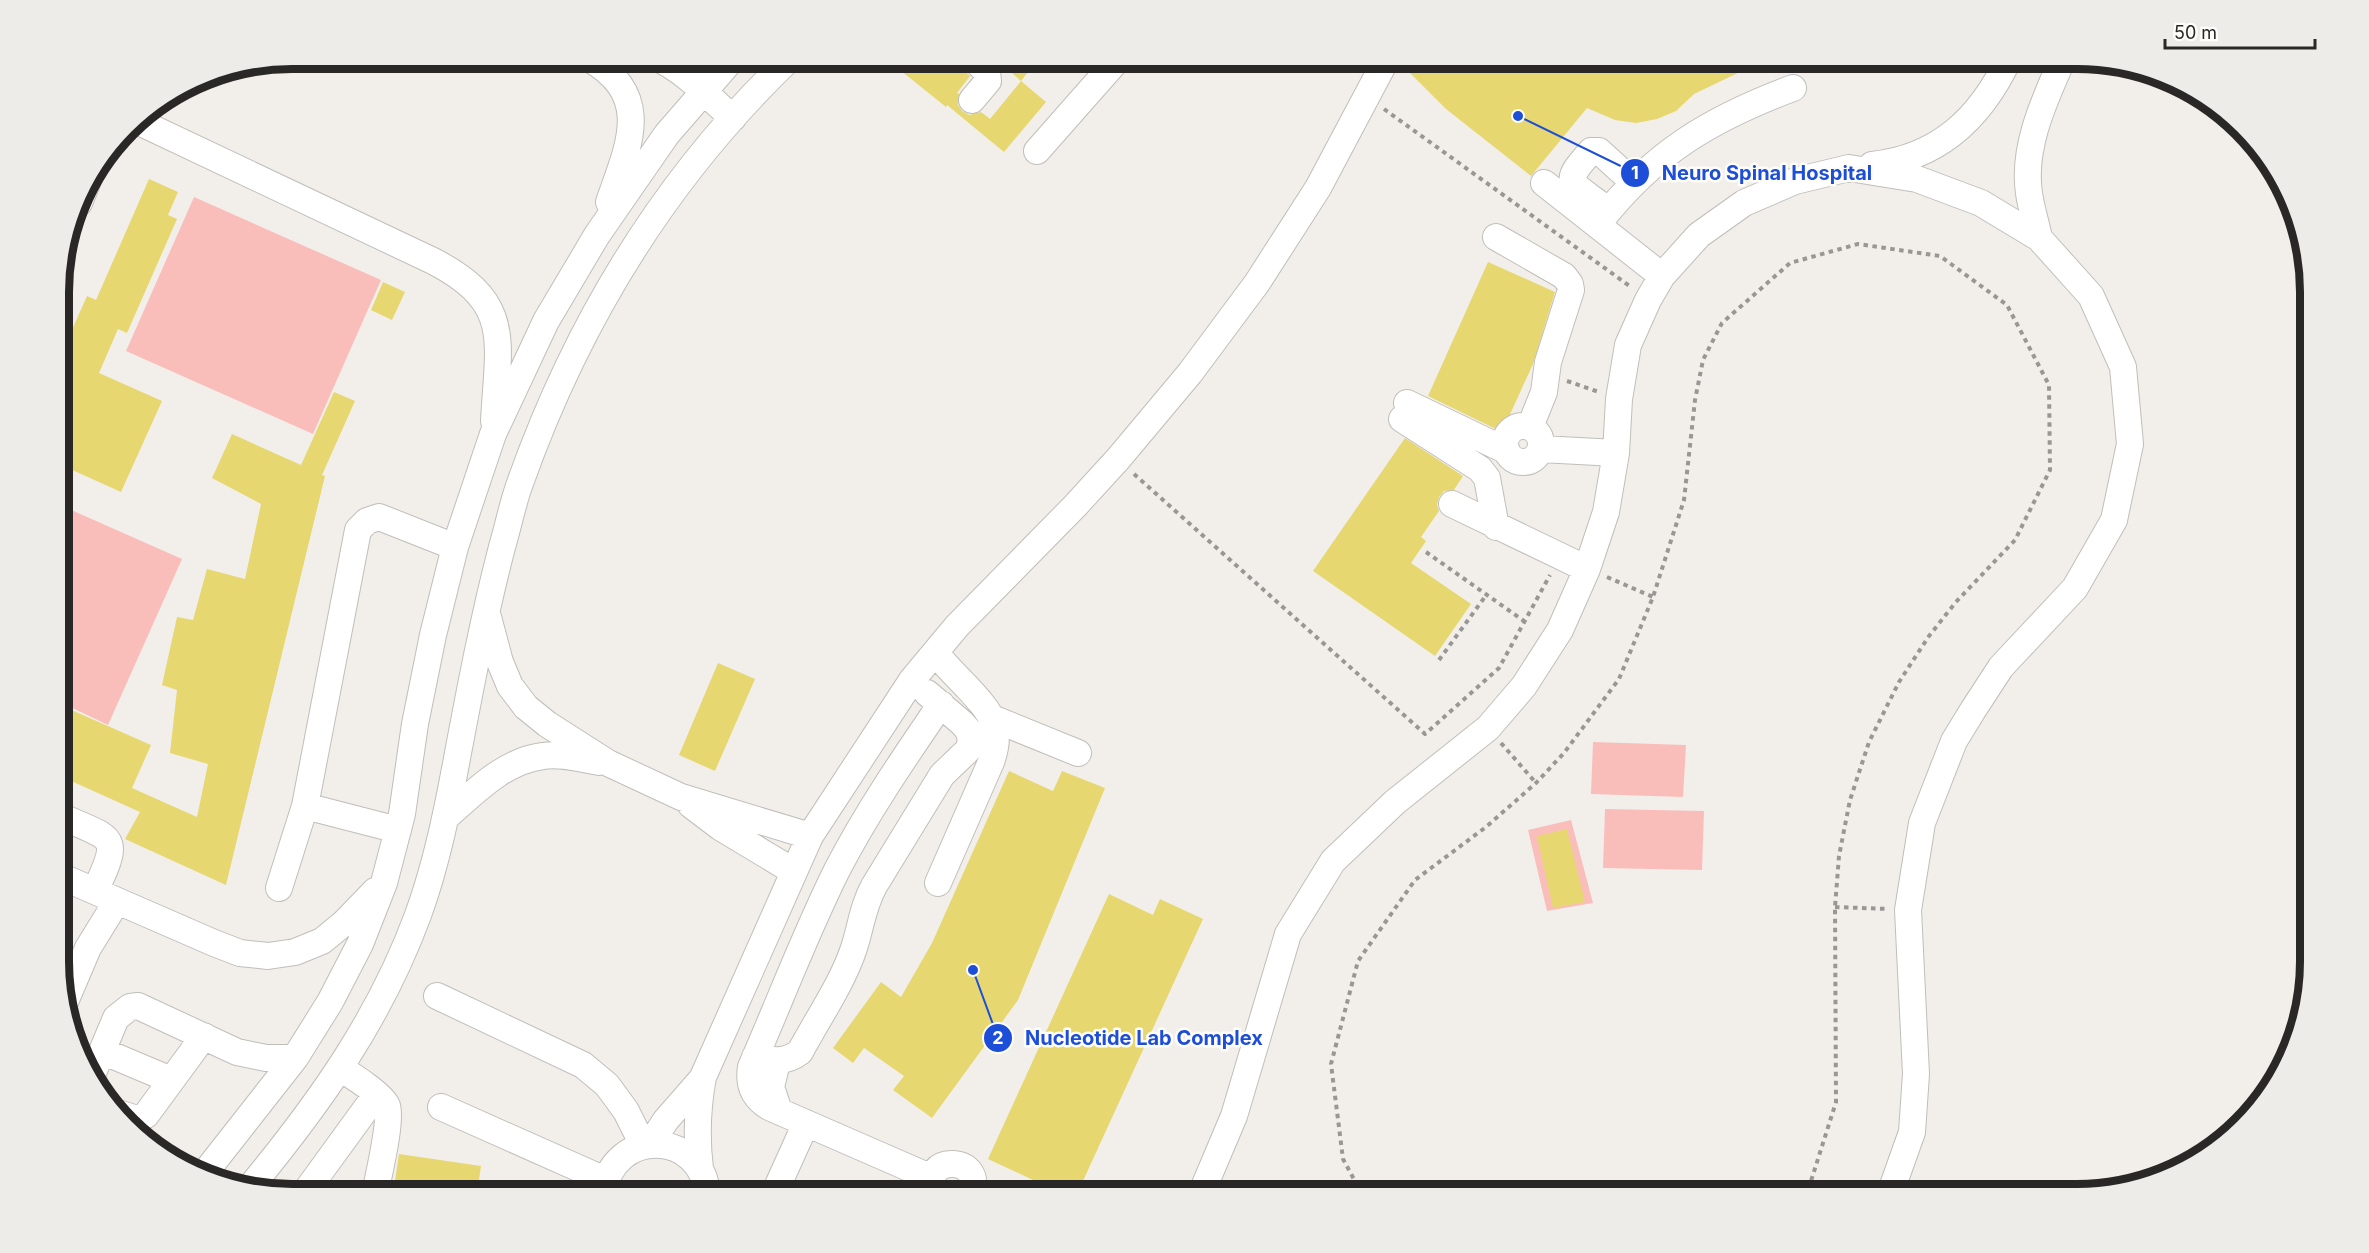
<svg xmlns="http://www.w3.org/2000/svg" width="2369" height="1253" viewBox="0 0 2369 1253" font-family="Inter,sans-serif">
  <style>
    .green { fill: #f9beba }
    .building { fill: #e6d770 }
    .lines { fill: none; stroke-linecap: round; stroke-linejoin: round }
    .minor-casing { stroke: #c1beba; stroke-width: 28 }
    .path { stroke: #999794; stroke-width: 4; stroke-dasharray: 4.5 4.5; stroke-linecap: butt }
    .minor { stroke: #fff; stroke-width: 26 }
    .rim { fill: none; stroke: #292826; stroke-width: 8 }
    .leader { fill: none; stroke: #1d4ed8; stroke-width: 2 }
    .callout-dot { fill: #1d4ed8; stroke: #fffdfa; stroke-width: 2 }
    .mark-label { font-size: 18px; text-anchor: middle; font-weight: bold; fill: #fff }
    .callout-label { font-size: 20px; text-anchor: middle; font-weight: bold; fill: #1d4ed8; stroke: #fffdfa; stroke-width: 5; stroke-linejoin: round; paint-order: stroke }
  </style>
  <rect width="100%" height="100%" fill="#f2efeb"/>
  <path class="green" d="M194,197L381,280L313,434L126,351Z
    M60,505L182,559L108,725L60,702Z
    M1593,742L1686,745L1683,797L1591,794Z
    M1605,809L1704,811L1702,870L1603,868Z
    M1571,820L1593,903L1547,911L1528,830Z"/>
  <path class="building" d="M885,58H958L962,68L970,76L957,93L959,94L958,105L962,111L969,115L981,112L990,119L1021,81L1046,102L1004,152L947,105L946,107Z
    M995,58H1039L1021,81Z
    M1402,58H1579L1592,69L1600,58H1769L1694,94L1676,111L1657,119L1636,123L1615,120L1587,108L1531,176L1446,109L1401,64Z
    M149,179L178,192L168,215L177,219L127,333L118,329L99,373L162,401L121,492L59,464V359L87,296L96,300Z
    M1488,262L1555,292L1533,364L1502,432L1428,396Z
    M383,282L405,292L392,320L371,310Z
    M334,392L355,401L322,475L325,476L226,885L125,839L140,812L60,776V705L151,745L132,788L197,817L208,764L170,753L177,690L162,685L177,617L193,620L207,569L245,579L261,504L212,478L232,434L301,465Z
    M1405,438L1463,476L1454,490L1444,491L1439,497L1437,505L1439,511L1421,537L1426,541L1411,563L1471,604L1435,656L1313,571Z
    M718,663L755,679L715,771L679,755Z
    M1009,771L1053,791L1062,771L1105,788L1018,1000L932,1118L893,1090L904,1076L864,1048L853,1063L833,1048L881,982L901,997L932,943Z
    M1567,829L1585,902L1553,908L1537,836Z
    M1109,894L1153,915L1160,899L1203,919L1077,1194H1027L1033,1180L988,1159Z
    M399,1154L481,1166L477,1194H393Z"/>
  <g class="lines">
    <g class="minor-casing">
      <path id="minor" d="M588,58C654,95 629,145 609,202
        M657,58C687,72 708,97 733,118
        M972,100L988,81L987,72L973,58
        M135,120L433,261C514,303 498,341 494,421
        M1037,151L1119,58
        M1872,165C1939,158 1981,118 2009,58
        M1544,183L1662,276
        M79,203L87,183
        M1598,203C1567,180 1564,182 1591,151H1599L1633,182
        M1598,224C1653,153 1710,119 1793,88
        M1496,237L1564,276L1570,284L1571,290L1548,362L1544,392L1530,427
        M2039,238C2036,223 2031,208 2029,193C2022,147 2045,99 2063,58
        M1407,403L1507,451
        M1402,419L1480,469L1487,478L1496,527
        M1505 444a18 18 0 1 1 36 0a18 18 0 1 1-36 0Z
        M1541,449L1616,453
        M1452,504L1587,569
        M488,617L500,662L510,686L526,707L547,724L608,763L681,797L810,836
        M935,653C945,664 956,676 967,687C990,712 1004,727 991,762L938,883
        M992,718L1078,753
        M691,805L720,827L793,871
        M305,806L398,830
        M60,816C114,840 122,834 95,891
        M445,818C474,793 503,761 543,756C561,753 581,759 599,762
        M60,876L214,943L240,953L268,956L295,952L322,941L344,923L375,891
        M279,888L305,806L358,530L367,521L379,517L455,547
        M437,996L583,1065L607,1085L626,1111L643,1145
        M65,1002L88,948L117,901
        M102,1051L171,1080
        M755,1057C773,1061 785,1063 800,1052C818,1018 842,984 854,948C861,926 863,906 874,886L942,775L968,750L971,741L969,731L962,723L927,693
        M777,1062L771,1087L779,1111
        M340,1068C351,1075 383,1095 387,1106C392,1121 378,1177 375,1194
        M92,1075L116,1018L130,1007L138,1006L237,1052L266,1058H295
        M441,1107L605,1180
        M118,1113L137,1119L146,1115L204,1036
        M650,1144L666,1120L701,1080
        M700,1169C696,1137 697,1109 703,1077L810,836L912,680L957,626L1075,506L1118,459L1190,373L1257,283L1318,188L1387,58
        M204,1174L295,1058L330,1002L360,944L384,883L402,814L415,724L433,635L455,547L493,434L546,321L597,235L667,134L733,58
        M932,1178L769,1107C753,1097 748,1085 751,1067C780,1001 805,934 837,870C867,812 904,758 941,704
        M252,1185C321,1101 380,1018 418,915C437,863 448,807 458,753C471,684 484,616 502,547C508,527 512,506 519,486C576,324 665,178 790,58
        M304,1194L376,1095
        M603,1194C613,1126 703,1131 707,1194
        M774,1194L806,1123
        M935,1194C917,1151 990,1157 969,1194
        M1201,1194L1234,1116L1288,934L1333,861L1395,802L1488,728L1524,686L1560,630L1587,569L1606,512L1616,453L1619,399L1628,345L1648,300L1662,276L1699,235L1744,203L1795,181L1849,168L1917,179L1981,203L2039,238L2091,296L2123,367L2130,444L2114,520L2075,588L2001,667L1973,710L1954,741L1922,823L1908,910L1916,1074L1912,1132L1890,1194"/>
    </g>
    <path class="path" d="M1384,109L1631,287
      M1567,381L1599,392
      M1134,474L1425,734L1499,668L1550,575
      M1426,552L1524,621
      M1607,577L1653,597
      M1439,660L1487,594
      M1501,743L1536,783
      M1835,907L1888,909
      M1362,1194L1343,1159L1331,1064L1358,961L1415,880L1486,827L1536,783L1564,753L1619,679L1653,597L1684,500L1695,400L1703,360L1722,323L1790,263L1858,244L1940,256L2007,305L2049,385L2050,470L2015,540L1956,602L1929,636L1899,682L1869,742L1850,800L1839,856L1835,907L1836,1102L1811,1181L1802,1194"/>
    <use href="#minor" class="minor"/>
  </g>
  <path d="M0 0H2369V1253H0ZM292 69H2077A223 223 0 0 1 2300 292V961A223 223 0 0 1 2077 1184H292A223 223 0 0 1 69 961V292A223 223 0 0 1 292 69Z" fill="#eeece9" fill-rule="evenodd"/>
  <path class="rim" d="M292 69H2077A223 223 0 0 1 2300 292V961A223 223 0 0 1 2077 1184H292A223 223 0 0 1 69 961V292A223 223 0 0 1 292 69Z"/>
  <path class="leader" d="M1518 116L1635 173M973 970L998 1038"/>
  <g class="callout-dot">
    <circle cx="1518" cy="116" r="6"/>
    <circle cx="973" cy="970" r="6"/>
    <circle cx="1635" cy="173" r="15"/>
    <circle cx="998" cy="1038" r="15"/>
  </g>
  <g class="mark-label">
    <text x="1635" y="179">1</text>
    <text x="998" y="1044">2</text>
  </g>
  <g class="callout-label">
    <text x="1767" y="180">Neuro Spinal Hospital</text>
    <text x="1144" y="1045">Nucleotide Lab Complex</text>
  </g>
  <path d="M2165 39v9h150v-9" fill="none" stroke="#292826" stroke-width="3"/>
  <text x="2174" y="39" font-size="18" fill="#292826" stroke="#fffdfa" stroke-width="4.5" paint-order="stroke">50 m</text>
</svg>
